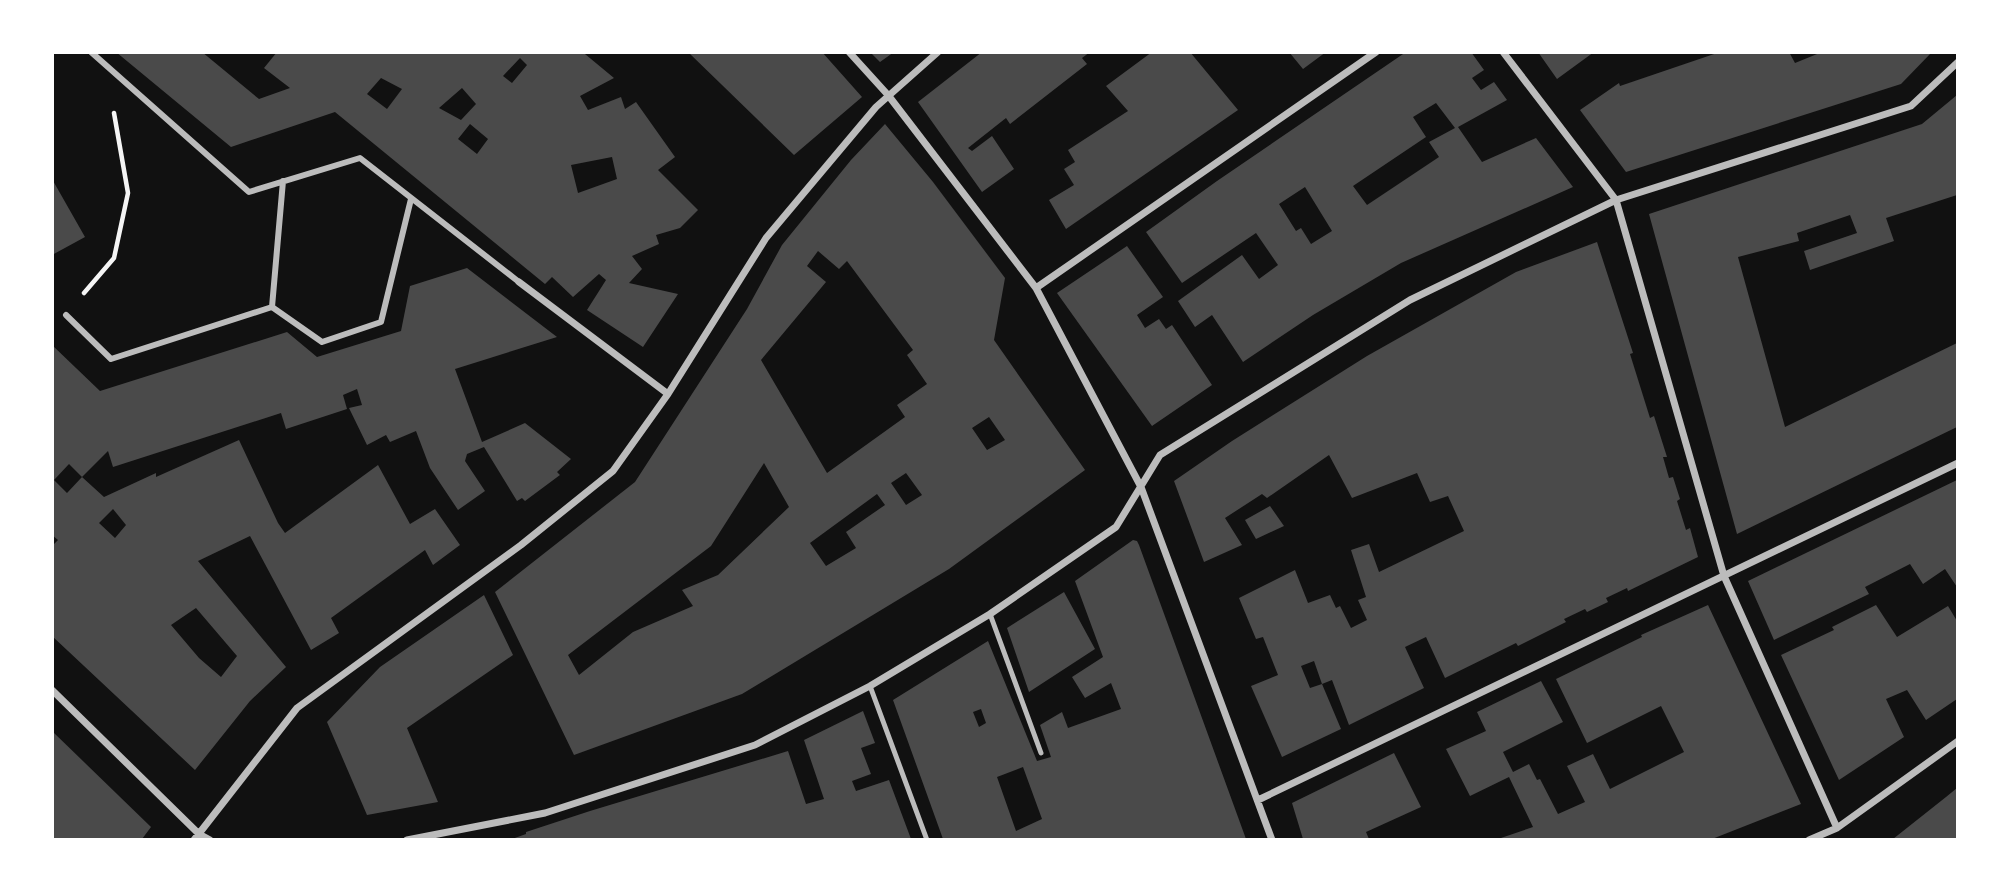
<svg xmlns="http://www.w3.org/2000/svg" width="2010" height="892" viewBox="0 0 2010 892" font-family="'Noto Sans',sans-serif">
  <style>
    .building { fill: #4a4a4a; fill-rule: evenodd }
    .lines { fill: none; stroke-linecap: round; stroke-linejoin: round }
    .path { stroke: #f5f5f5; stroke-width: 4.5 }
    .service { stroke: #bcbcbc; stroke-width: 5 }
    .pedestrian { stroke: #bcbcbc; stroke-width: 6 }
    .minor { stroke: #bcbcbc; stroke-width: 7 }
  </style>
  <rect width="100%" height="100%" fill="#111"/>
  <path class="building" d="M116,52H202L259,99L290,88L264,68L277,52H587L585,54L614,78L580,96L588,110L621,97L625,109L636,102L675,157L658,170L698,210L680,228L656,235L659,244L632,256L642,269L629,283L678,294L643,347L587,310L606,280L599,274L573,297L552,277L545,284L335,112L231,147ZM520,58L527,65L512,83L503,76ZM381,78L402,89L387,109L367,94ZM462,88L476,104L461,120L439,108ZM470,124L488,139L477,154L458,139ZM612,157L617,179L578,193L571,165Z
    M688,52H822L862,97L794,155Z
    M870,52H894L880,62Z
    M982,52H1090L1082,58L1087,64L1010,124L1006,118L968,148L972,151L992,136L1014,169L982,192L918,102Z
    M1152,52H1190L1238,110L1066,229L1049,200L1074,185L1064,169L1075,162L1068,150L1128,111L1106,86Z
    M1289,52H1326L1303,69Z
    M1406,52H1471L1484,70L1472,78L1481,90L1494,82L1507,100L1458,127L1482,162L1536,138L1573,187L1401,263L1313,315L1243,362L1212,315L1195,327L1178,301L1242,255L1259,279L1278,265L1256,233L1182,283L1146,232L1217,181ZM1436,103L1455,128L1429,142L1439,157L1367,205L1353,186L1426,137L1413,117ZM1305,187L1332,231L1311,244L1301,228L1296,231L1279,204Z
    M1538,52H1594L1557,79Z
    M1720,52H1789L1795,63L1822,52H1932L1901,84L1626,172L1580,110L1619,83L1620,86Z
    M1957,95V195L1886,218L1894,241L1810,270L1804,251L1857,233L1850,215L1797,233L1799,241L1738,257L1785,427L1957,343V427L1737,534L1649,214L1922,124Z
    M885,124L933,182L1005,278L994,340L1085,470L949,569L742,694L574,755L495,592L635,482L747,309L782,245L851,160ZM818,251L839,269L847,261L913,350L907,355L927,384L897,405L905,417L827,473L761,360L826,282L807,266ZM989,417L1005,440L987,450L972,428ZM764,463L789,507L718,575L682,590L693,606L633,632L579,675L568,655L711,546ZM906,473L922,495L906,505L891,483ZM877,494L885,505L846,532L856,548L826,566L810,543Z
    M52,179L85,237L52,255Z
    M1597,242L1633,353L1630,354L1650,418L1654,416L1667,457H1663L1669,478L1673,477L1680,499L1677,501L1686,530L1690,528L1698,557L1628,591L1627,588L1606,598L1608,602L1587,612L1585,609L1564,619L1566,622L1518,646L1516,643L1445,678L1426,637L1405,647L1424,688L1349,725L1332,680L1322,684L1341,729L1282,757L1251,686L1278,675L1263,637L1256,639L1239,598L1295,570L1308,603L1330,595L1336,608L1340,606L1351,628L1367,620L1358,600L1366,597L1351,550L1369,544L1379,572L1464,531L1448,496L1430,502L1417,473L1352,498L1329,455L1267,498L1262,494L1225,518L1242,545L1204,562L1174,481L1232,441L1367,356L1516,272ZM1314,661L1322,684L1310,688L1301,666Z
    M1127,246L1163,297L1137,315L1145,328L1159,319L1166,329L1172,325L1212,385L1152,426L1057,293Z
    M467,268L557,337L455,369L482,442L525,423L571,459L557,472L560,475L525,501L522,498L517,501L484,447L467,454L465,461L485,491L458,510L430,468L416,431L390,442L386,435L367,445L349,408L362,405L357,389L343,395L347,409L286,429L281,413L113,467L108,451L82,477L69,464L54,480L67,493L82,477L104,497L156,473V477L239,440L278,523L285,533L378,465L410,524L435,509L460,545L433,565L425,550L331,618L339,633L311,650L250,536L198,561L286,667L250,701L195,770L52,636V546L58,540L52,535V345L100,391L287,332L317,357L401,331L410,286ZM113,509L126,525L115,538L99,523ZM196,608L237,656L221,677L199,658L171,625Z
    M1957,480V587L1945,569L1923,584L1910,564L1865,587L1869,594L1774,640L1748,581Z
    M1270,506L1284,526L1256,539L1245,520Z
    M1133,540L1137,541L1139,545L1246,839H943L893,700L988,641L1037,761L1051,757L1040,725L1062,712L1068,728L1121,709L1111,683L1085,698L1072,677L1103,657L1075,581ZM981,709L986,723L979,727L973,712ZM1023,767L1042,819L1016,831L997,777Z
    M1064,592L1095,649L1029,692L1007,628Z
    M484,595L513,655L407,728L438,802L367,815L327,722L380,667Z
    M1708,605L1801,804L1712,839H1498L1533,827L1509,777L1470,796L1446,749L1486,731L1477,712L1541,681L1563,722L1503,752L1513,772L1529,764L1537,780L1540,779L1558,814L1585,802L1567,766L1593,754L1610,789L1684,752L1661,706L1587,743L1556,679L1642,637L1641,635Z
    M1876,605L1897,637L1948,606L1957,621V699L1926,720L1907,690L1886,699L1904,737L1839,780L1781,655L1834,630L1832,627Z
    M863,711L875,743L861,748L871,774L852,781L856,791L889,780L911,839H512L526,834V832L590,811L788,751L806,804L824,799L804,740Z
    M52,731L151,827L142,839H52Z
    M1394,753L1421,807L1366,832L1369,839H1303L1292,803Z
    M1957,788V839H1893L1946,797Z"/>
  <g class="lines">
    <path class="path" d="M84,293L114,258L128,193L114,113"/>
    <path class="service" d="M990,614L1041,753
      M870,686L927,840"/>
    <path class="pedestrian" d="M91,52L249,192L360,158L519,282
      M272,307L322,342L381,322L411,199
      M66,315L111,359L272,307L283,181"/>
    <path class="minor" d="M849,52L888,95L1036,288L1141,487L1272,840
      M1503,52L1616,200L1724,576L1837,828
      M519,282L668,394
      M1036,288L1376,52
      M52,690L199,834L210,840
      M1258,800L1958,463
      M194,840L297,708L521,545L613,471L668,394L766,238L876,107L938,52
      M407,840L545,813L755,745L870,686L990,614L1116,527L1160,455L1410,300L1616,200L1911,106L1958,62
      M1809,840L1837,828L1958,741"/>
  </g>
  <rect width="2010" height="892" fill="none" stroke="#ffffff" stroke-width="108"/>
</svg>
